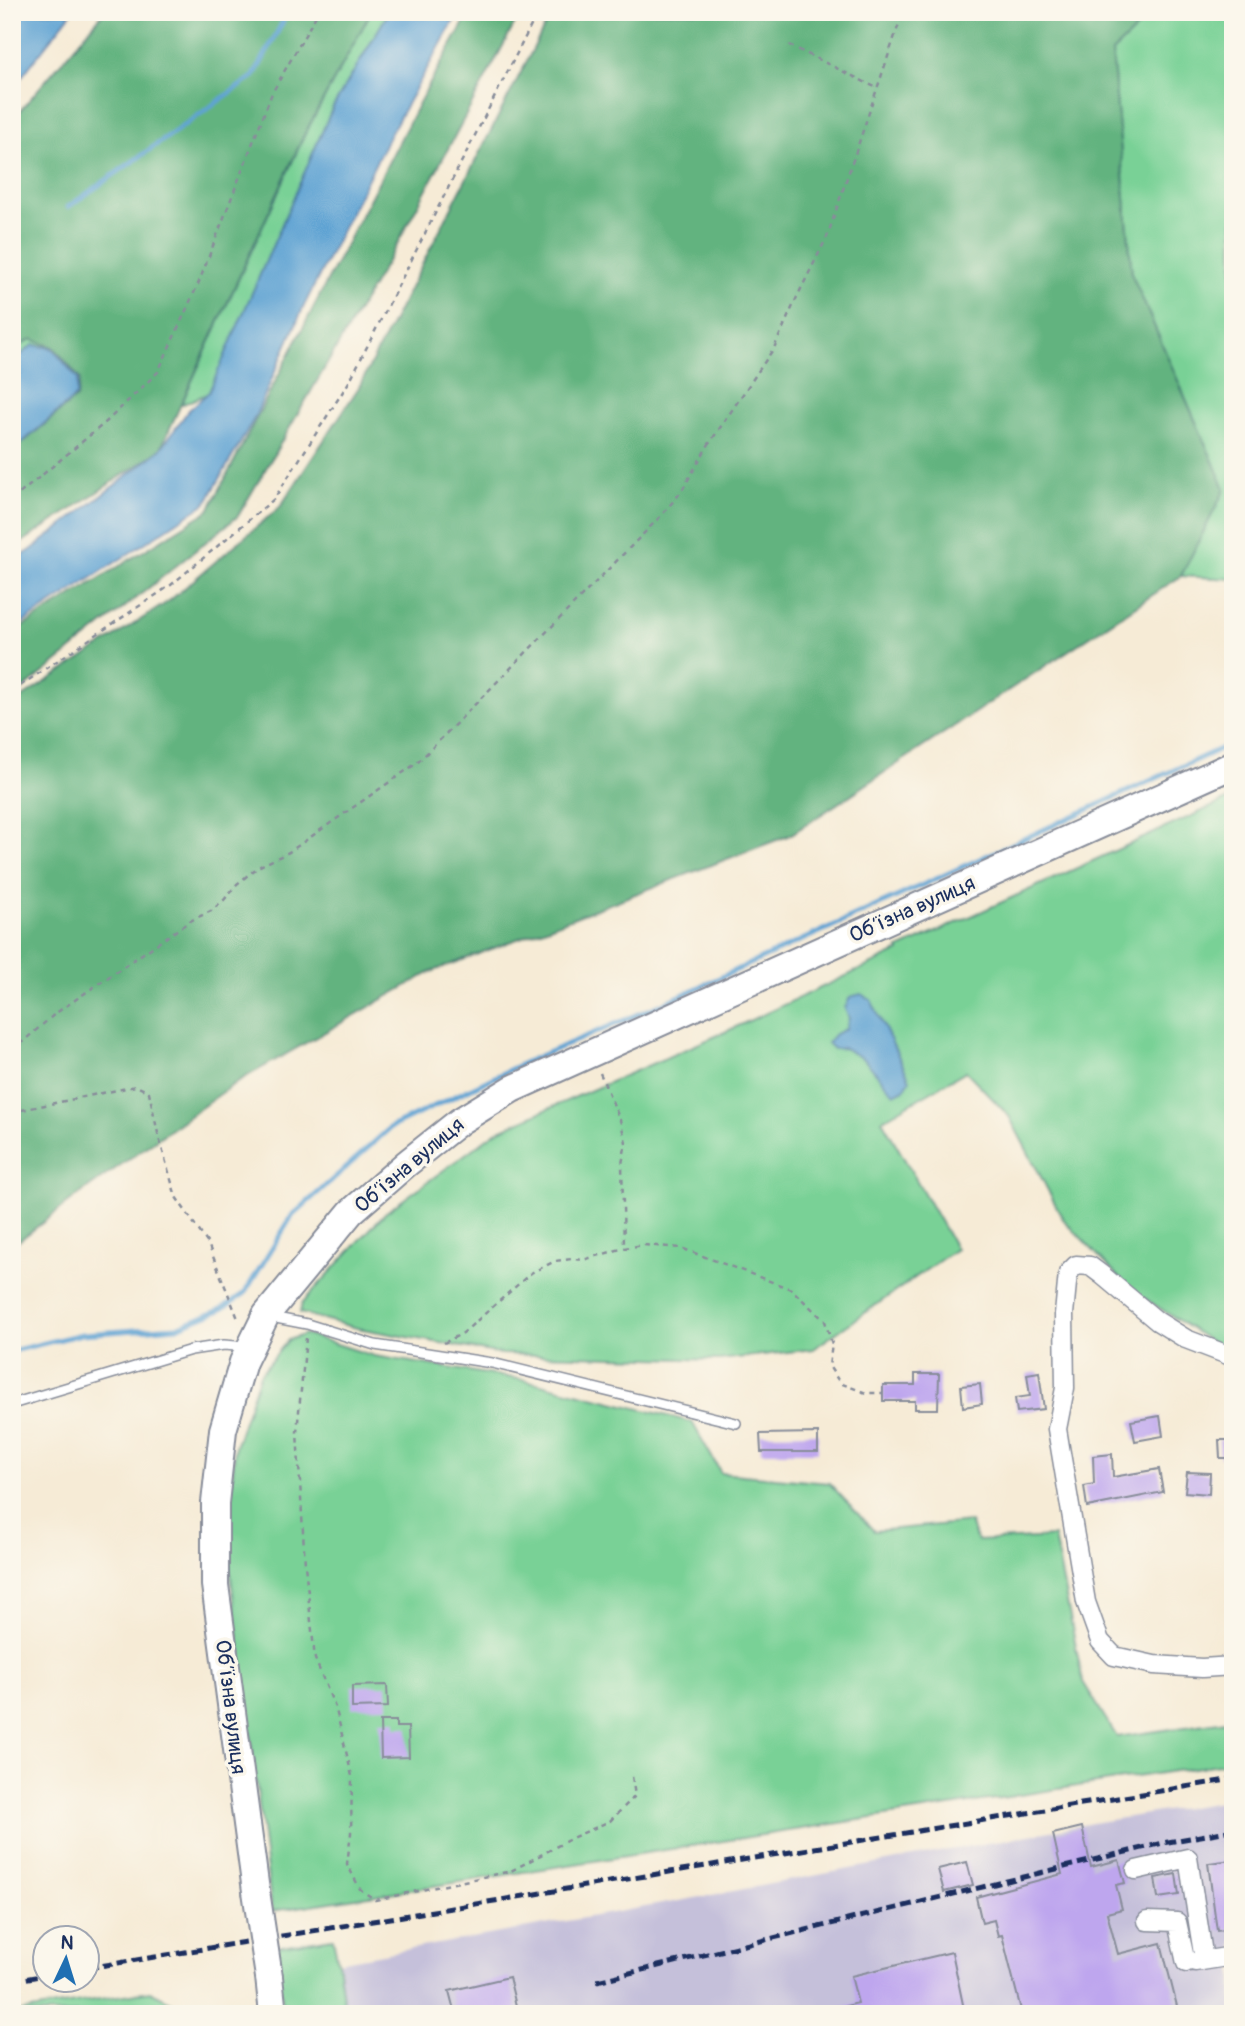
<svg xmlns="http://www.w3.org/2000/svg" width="1245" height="2026" viewBox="0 0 1245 2026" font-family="Pangolin,sans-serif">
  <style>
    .industrial { fill: #c5c0da }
    .green { fill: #79d196; stroke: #4a807a; stroke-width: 2 }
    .forest { fill: #62b37f; stroke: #3e716e; stroke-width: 2 }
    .water { fill: #5ea3d3; stroke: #3c6998; stroke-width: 2 }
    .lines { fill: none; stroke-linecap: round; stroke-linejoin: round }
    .stream { stroke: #5ea3d3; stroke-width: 5 }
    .building { fill: #bea6ee }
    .lane-casing { stroke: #888d9a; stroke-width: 12 }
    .street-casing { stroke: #888d9a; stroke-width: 21 }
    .primary-casing { stroke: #888d9a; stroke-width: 30 }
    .path { stroke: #888d9a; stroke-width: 2.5; stroke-dasharray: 5 5; stroke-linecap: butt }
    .lane { stroke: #fff; stroke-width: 9 }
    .street { stroke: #fff; stroke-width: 18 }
    .primary { stroke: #fff; stroke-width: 26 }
    .rail { stroke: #1b2f5e; stroke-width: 5; stroke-dasharray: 10 5; stroke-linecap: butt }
    .primary-bridge-casing { stroke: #888d9a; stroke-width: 30; stroke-linecap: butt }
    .primary-bridge { stroke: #fff; stroke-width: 26 }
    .labels { text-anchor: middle; stroke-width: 7; stroke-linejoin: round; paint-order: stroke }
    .street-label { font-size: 21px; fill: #1b2f5e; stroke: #fbf7ec }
  </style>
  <rect width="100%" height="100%" fill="#fbf7ec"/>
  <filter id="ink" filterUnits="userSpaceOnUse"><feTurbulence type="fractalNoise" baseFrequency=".0143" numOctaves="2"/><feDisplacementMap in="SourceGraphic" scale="14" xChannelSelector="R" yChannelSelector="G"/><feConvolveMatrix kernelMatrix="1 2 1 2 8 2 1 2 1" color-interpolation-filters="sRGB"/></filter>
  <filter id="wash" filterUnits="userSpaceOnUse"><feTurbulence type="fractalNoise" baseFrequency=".00686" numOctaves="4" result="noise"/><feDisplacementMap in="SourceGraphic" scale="28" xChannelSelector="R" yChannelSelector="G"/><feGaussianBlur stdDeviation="1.57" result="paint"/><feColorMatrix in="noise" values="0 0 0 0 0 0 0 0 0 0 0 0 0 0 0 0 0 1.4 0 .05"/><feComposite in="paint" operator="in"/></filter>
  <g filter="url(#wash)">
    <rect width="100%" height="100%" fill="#f6ebd6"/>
    <path class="industrial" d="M1233,1800V2014H345L338,1962L723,1893L1098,1822Z"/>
    <path class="green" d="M371,12H389L333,107L209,393L181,405L305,134Z
      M1154,12H1233V579L1181,576L1225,489L1132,275L1112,52Z
      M30,339L54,347L33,345L12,362V351Z
      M1233,797V1198L1227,1200L1233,1230V1348L1219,1347L1129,1288L1063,1219L1009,1116L966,1071L882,1120L956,1249L813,1349L719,1360L502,1354L357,1328L300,1313L302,1303L385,1213L497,1131L723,1033L900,951L899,949Z
      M305,1334L374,1356L525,1380L692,1422L721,1473L829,1483L874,1531L970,1522L977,1541L1054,1537L1083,1682L1117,1737L1233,1720V1762L272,1911L227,1544L235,1447L260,1374L288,1340Z
      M333,1938L338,1962L345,2014H284L275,1947Z
      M150,1991L197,2014H12V2013Z"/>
    <path class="forest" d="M104,12H371L304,135L160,450L12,549V452L77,397L80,379L54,347L31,339L12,351V120Z
      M470,12H521L396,246L238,516L12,698V633L209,510L420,101Z
      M552,12H1154L1112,52L1132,275L1225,489L1181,576L790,835L431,972L237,1082L84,1191L12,1246V704L169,601L280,507L359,387Z"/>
    <path class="water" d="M12,12H72L12,89Z
      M389,12H459L389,136L304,306L255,417L206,503L12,630V562L31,550L160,450L188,411L209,392L333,107Z
      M33,345L52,348L78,379L76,396L16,448L12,447V362Z
      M861,994L871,1000L910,1080L904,1089L894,1094L864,1059L844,1048L833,1049L827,1043L835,1034L846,1029L849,1018L845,1008L850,997Z"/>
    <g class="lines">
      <path class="stream" d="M68,207L254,76L288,12
        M12,1349L16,1350L12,1355
        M16,1350L82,1334L177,1327L220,1310L244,1294L292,1216L391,1127L528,1061L658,1006L1233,743"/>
    </g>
    <g id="blocks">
      <path class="building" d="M1039,1372L1044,1409L1017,1412L1015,1398L1030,1396L1027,1374Z
        M915,1374H939L938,1409H915V1401H883V1385H915Z
        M980,1384L982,1404L963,1407L961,1386Z
        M1160,1416L1163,1436L1135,1441L1131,1421Z
        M818,1433V1452H761L760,1434Z
        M1219,1440H1233V1458H1220Z
        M1112,1454L1113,1477L1159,1469L1163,1492L1087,1507L1084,1486L1094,1484L1093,1456Z
        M1187,1472L1210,1473L1209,1494L1185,1492Z
        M387,1685L388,1707L352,1708V1686Z
        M380,1721H396V1727H408L409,1757L381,1758Z
        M1082,1827L1091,1867L1119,1860L1125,1883L1116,1885L1122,1909L1107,1913L1118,1954L1161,1943L1179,2014H1022L1002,1935L998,1936L994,1920L982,1923L976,1897L1062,1874L1053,1834Z
        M1233,1860V1929L1217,1931L1208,1863Z
        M967,1862L973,1885L944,1892L938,1869Z
        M1176,1874L1179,1895L1158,1898L1155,1878Z
        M952,1952L965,2014H835L834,2009L858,2003L851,1976Z
        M509,1977L518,2014H455L449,1991Z"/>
    </g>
  </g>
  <g filter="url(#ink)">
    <use href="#blocks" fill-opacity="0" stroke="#888d9a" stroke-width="2"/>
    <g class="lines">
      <g class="lane-casing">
        <path id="lane" d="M271,1317L307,1324L375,1345L492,1363L736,1423
          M12,1404L191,1350L224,1345L248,1347"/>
      </g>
      <g class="street-casing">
        <path id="street" d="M1233,1357L1186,1339L1157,1321L1102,1275L1090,1266L1076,1265L1068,1273L1064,1314L1065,1388L1057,1429L1086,1602L1100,1641L1114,1656L1154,1665L1202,1668L1233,1666
          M1136,1870L1188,1858L1204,1960
          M1147,1921L1177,1922L1186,1963
          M1195,1962L1233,1956"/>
      </g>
      <g class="primary-casing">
        <path id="primary" d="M256,1891L215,1585V1503L223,1430L243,1362L266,1315L351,1212L406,1164L460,1121L512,1089L1233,765
          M269,1977L273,2014"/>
      </g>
      <path class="path" d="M789,45L877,88
        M12,500L106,422L158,372L199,282L272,93L318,12
        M12,691L171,585L274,499L349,382L538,12
        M12,1051L56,1013L190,921L211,911L224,900L237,884L258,867L289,852L417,763L659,518L681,492L707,447L774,348L797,297L827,237L903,12
        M600,1073L620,1120L626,1142L622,1164L624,1247
        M12,1112L136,1086L149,1092L159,1138L176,1197L208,1244L239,1321
        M306,1338L297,1432L305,1565L315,1659L336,1710L352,1776L351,1833L347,1864L360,1889L375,1900L511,1871L572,1838L610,1821L635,1796L632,1776
        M444,1343L463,1333L531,1273L555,1261L572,1259L583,1260L624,1248L644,1245L681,1248L791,1289L825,1321L832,1344L829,1366L840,1383L866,1393H883"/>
      <use href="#lane" class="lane"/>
      <use href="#street" class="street"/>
      <use href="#primary" class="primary"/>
      <path class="rail" d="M88,1968L1233,1779
        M12,1981L46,1975
        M597,1981L1163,1843L1233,1830"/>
      <g class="primary-bridge-casing">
        <path id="primary-bridge" d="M256,1891L269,1977"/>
      </g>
      <use href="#primary-bridge" class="primary-bridge"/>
    </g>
  </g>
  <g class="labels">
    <g class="street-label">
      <text transform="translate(912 909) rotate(-24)" y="7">Обʼїзна вулиця</text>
      <text transform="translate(409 1165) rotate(-40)" y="7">Обʼїзна вулиця</text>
      <text transform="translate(231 1707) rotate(83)" y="7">Обʼїзна вулиця</text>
    </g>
  </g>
  <rect width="1245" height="2026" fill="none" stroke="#fbf7ec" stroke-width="42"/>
  <g transform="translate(66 1959) rotate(4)"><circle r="33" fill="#fbf7ec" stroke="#a1a7b3" stroke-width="2"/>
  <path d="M0-5L12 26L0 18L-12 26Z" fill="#1f6fb2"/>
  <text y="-10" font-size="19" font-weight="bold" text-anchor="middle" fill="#1b2f5e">N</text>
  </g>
</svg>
